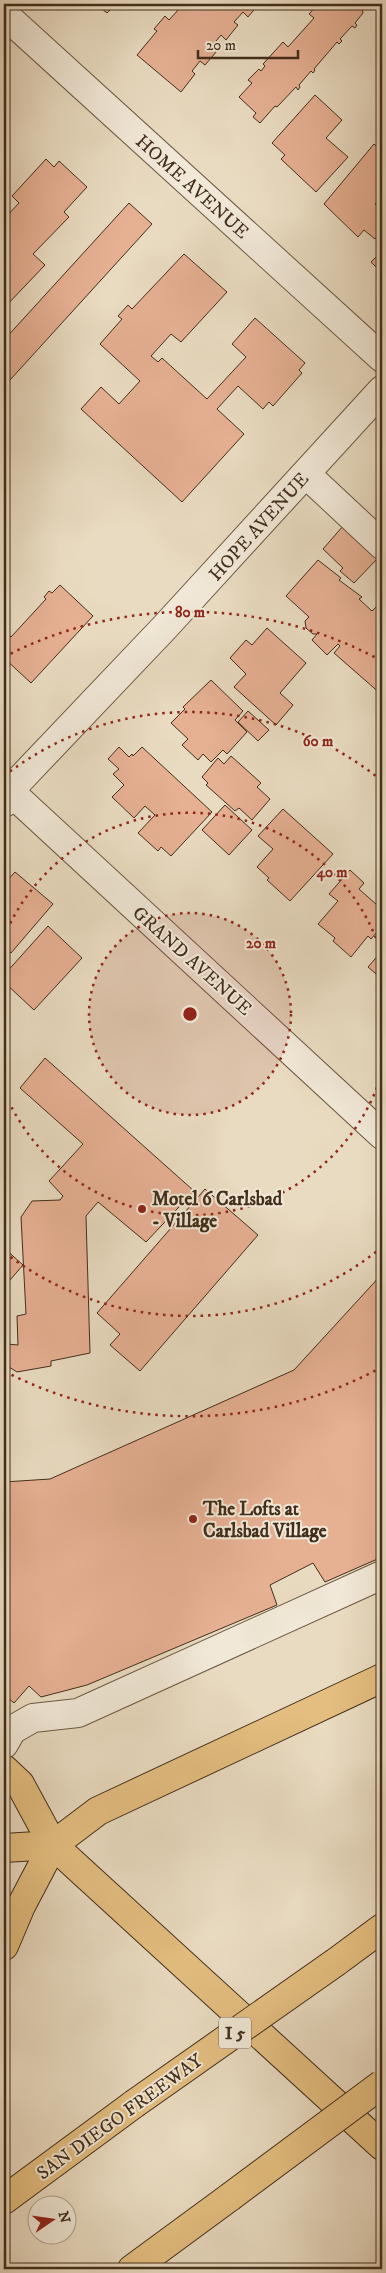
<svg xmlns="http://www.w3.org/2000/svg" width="386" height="2273" viewBox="0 0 386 2273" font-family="'IM FELL DW Pica',serif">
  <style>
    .building { fill: #e6b093; stroke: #422e1b }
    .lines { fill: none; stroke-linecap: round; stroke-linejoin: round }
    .minor-casing { stroke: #6c5944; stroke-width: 30 }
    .major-casing { stroke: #422e1b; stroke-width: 30 }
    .highway-casing { stroke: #422e1b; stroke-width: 30 }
    .minor { stroke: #f1e8d7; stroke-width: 28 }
    .major { stroke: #e4be80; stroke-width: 28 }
    .highway { stroke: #e4be80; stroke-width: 28 }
    .highway-bridge-casing { stroke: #422e1b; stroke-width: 30; stroke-linecap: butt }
    .highway-bridge { stroke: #e4be80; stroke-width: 28 }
    .ring { fill: none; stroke: #8f2418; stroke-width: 2.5; stroke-dasharray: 2.5 5 }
    .poi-dot { fill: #8f2418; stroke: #f1e8d7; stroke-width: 2 }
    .labels { text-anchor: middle; stroke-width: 4; stroke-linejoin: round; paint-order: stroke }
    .shield { fill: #f1e8d7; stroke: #766653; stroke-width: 1 }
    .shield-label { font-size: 18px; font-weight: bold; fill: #422e1b }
    .street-label { font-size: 19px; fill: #422e1b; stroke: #f1e8d7 }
    .poi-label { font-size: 19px; font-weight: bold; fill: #422e1b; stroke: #f1e8d7; text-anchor: start }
    .centre { fill: #8f2418; stroke: #f1e8d7; stroke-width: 2.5 }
    .ring-label { font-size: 15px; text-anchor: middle; font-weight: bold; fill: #8f2418; stroke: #f1e8d7; stroke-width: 4; stroke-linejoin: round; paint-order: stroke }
  </style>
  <rect width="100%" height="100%" fill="#e9dbc1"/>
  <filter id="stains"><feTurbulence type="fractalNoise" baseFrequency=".004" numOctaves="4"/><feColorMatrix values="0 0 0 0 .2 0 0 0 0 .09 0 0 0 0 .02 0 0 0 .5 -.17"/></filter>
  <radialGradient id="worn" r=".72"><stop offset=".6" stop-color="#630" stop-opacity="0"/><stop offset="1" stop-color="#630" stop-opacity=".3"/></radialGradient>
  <path class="building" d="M96,4H116L107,13Z
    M178,4H259L248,17L243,12L234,22L238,25L226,40L221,35L212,46L217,51L205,65L200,61L192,71L195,74L181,92L137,55L157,31L154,29L165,16L169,20L179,9L176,6Z
    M318,4H361L363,13L355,23L357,25L355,28L352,26L340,39L342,41L339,44L337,42L314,69L315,70L313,73L311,71L299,85L300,87L298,90L296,87L277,107L275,106L260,123L253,117L256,113L239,97L252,83L248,80L259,69L261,71L265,66L263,64L283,42L288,47L314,18L309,14Z
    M315,95L342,120L326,138L348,157L316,192L281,159L285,155L272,143Z
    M374,144L382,151V196L375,204L382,210V231L375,239L364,230L358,237L324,204Z
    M46,159L54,167L59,161L87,187L64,212L69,217L33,254L45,265L4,308V219L19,203L12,196Z
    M129,203L152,224L10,380L4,375V340Z
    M382,251V273L371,262Z
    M184,254L227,292L181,342L171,334L151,356L158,362L162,358L207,399L246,357L232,344L255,318L305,363L299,370L302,373L273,406L269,402L263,409L238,386L217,409L244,434L182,502L81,409L101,387L119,404L140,381L100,344L122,319L118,316L128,305L132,309Z
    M343,526L378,558L354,583L340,571L343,568L323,549Z
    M318,560L341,578L339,580L362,597L359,599L372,611L378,605L382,609V695L334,653L340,646L338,644L327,655L312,640L317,634H313L306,628L305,621L309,617L286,596Z
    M60,585L93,616L31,683L4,658L5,644L4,641L9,635L11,637L46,599L44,597L49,591L52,593Z
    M267,628L306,663L280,693L293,705L276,725L234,687L246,674L230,658L246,640L252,645Z
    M211,680L243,711L235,720L247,732L227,754L223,750L211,762L203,754L198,760L182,745L188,739L171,723L185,709L183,707Z
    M248,711L269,730L258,741L238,722Z
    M119,747L129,757L132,754L133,756L142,747L212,812L171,856L161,847L158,851L138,833L155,815L145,806L134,818L112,797L124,785L113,774L119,769L108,759Z
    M231,756L261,783L257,787L270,799L252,820L239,808L235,811L206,785L208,783L202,777L218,758L224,764Z
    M225,805L252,830L229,855L202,830Z
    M283,809L333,854L290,901L267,880L269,878L257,867L273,849L258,836Z
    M350,870L364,883L359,889L377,905L382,899V926L371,939L368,936L351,957L333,941L335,938L318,924L338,901L329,894Z
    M15,872L53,904L11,953L4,947V884Z
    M48,926L82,958L34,1010L4,982V975Z
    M382,951V984L380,982L382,979L368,967Z
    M45,1058L194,1191L146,1242L98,1202L86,1216L90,1353L51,1361V1366L17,1372L9,1367L7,1344L18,1345L17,1316L26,1314L21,1217L32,1201L60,1200L63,1196L49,1181L83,1144L20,1088Z
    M205,1189L258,1235L140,1371L110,1345L120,1334L97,1313Z
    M4,1248L23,1265L4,1287Z
    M382,1274V1557L325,1582L313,1563L270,1585L277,1605L87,1685L41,1697L29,1686L14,1703L4,1694V1482L50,1479L294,1370Z"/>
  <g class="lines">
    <g class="minor-casing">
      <path id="minor" d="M4,14L382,358
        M306,474L382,545
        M4,786L382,1135
        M4,803L9,791L165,627L382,390
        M4,1744L12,1730L33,1718L78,1713L382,1575"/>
    </g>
    <g class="major-casing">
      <path id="major" d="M4,1769L20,1784L53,1845L382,2146
        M4,1848L53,1845"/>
    </g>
    <g class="highway-casing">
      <path id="highway" d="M4,1946L21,1906L53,1845L98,1811L382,1678
        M336,1962L382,1928
        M4,2200L134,2104
        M132,2269L230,2197"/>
    </g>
    <use href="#minor" class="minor"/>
    <use href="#major" class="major"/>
    <use href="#highway" class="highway"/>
    <g class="highway-bridge-casing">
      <path id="highway-bridge" d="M134,2104L336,1962
        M230,2197L382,2084"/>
    </g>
    <use href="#highway-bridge" class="highway-bridge"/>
  </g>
  <circle cx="190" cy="1014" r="101" fill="#8f2418" fill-opacity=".12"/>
  <g class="ring">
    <circle cx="190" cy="1014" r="101"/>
    <path d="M382 1073A201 201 0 0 1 4 1091M4 937A201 201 0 0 1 382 955"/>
    <path d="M382 1247A302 302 0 0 1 4 1252M4 776A302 302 0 0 1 382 781"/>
    <path d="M382 1367A402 402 0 0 1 4 1371M4 657A402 402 0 0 1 382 661"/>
  </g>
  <g class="poi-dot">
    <circle cx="142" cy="1209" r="5"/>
    <circle cx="193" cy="1519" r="5"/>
  </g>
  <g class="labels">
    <rect class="shield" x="219" y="2017.5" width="32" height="31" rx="4"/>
    <g class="shield-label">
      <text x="235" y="2039">I 5</text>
    </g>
    <g class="street-label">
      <text transform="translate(193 186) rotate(42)" y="7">HOME AVENUE</text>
      <text transform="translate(258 526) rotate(-48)" y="7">HOPE AVENUE</text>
      <text transform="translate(193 960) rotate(42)" y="7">GRAND AVENUE</text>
      <text transform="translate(119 2116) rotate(-36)" y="7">SAN DIEGO FREEWAY</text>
    </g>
    <g class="poi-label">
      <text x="152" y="1205">Motel 6 Carlsbad<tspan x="152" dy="22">- Village</tspan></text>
      <text x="203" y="1515">The Lofts at<tspan x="203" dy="22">Carlsbad Village</tspan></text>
    </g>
  </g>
  <circle cx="190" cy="1014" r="8" class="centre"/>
  <g class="ring-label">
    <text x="190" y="617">80 m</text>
    <text x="318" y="746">60 m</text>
    <text x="332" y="877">40 m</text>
    <text x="261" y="948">20 m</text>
  </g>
  <rect width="386" height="2273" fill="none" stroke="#e9dbc1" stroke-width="20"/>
  <rect x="5" y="5" width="376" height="2263" fill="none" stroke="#422e1b" stroke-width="2.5"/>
  <rect x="10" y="10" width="366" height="2253" fill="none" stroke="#422e1b"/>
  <g transform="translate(52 2220) rotate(77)"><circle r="24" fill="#f1e8d7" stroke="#ab9e8c"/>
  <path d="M0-4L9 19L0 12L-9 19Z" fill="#8f2418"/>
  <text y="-8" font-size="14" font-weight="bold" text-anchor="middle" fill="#422e1b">N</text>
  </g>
  <path d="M198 50v8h100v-8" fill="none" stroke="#422e1b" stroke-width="2.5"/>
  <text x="206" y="50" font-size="15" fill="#422e1b" stroke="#f1e8d7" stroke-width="4" paint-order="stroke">20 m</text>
  <rect width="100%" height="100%" filter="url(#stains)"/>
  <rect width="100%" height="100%" fill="url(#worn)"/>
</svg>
